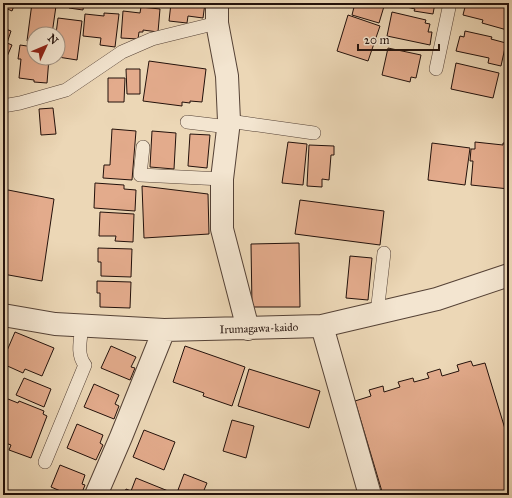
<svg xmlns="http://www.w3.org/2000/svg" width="512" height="498" viewBox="0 0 512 498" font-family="'IM FELL Great Primer',serif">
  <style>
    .building { fill: #e3ab8c; stroke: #23110b }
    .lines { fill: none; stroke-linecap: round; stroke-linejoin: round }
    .lane-casing { stroke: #554236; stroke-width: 14 }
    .street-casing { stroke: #554236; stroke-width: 24 }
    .lane { stroke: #f3e5d0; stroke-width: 13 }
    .street { stroke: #f3e5d0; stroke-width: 22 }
    .labels { text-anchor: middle; stroke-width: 3; stroke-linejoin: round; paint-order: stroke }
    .street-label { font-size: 11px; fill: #23110b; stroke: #f3e5d0 }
  </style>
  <rect width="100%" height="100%" fill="#ecd7b6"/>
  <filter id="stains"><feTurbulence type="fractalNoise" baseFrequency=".005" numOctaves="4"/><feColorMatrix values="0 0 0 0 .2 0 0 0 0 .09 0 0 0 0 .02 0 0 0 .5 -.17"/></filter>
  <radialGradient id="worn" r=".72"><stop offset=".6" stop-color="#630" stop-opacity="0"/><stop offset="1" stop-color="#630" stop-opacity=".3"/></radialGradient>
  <path class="building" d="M3,3H15L12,11L3,7Z
    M32,3L56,6L52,34H34V42L27,41Z
    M59,3H84L83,10L69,8L70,4Z
    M171,3H205L203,18L188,16L187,23L169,21Z
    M355,3H385L379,23L352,15Z
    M399,3H435L433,14L414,11L415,9L398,5Z
    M466,3H507L506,7L509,8V23L507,30L482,23L483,20L463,15Z
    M141,7L160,9L158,32L143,30V32H139L138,39L121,38L123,11L140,13Z
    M392,12L426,20L425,23L430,24L428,32H432L430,45L387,36Z
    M104,13L119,14L115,47L100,45L101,38L83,36L85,14L104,16Z
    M348,15L380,26L368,61L337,51Z
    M58,18L82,21L77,60L58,57V34H56Z
    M3,28L11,31L7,43L12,45L5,61L3,60Z
    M465,31L492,37L491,39L506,43L501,66L488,63L489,58L456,51L460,36L464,37Z
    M20,45L34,47V58H49L47,83L34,82V80L19,78L21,59H18Z
    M388,48L421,55L416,78L411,77L410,82L382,75Z
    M149,61L206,69L202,102L190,101V103L182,102V106L143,101Z
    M456,63L499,73L493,98L451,89Z
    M126,69H140V94H127Z
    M108,78H125L124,102H108Z
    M53,108L56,134L41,135L39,109Z
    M112,129L136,131L132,180L103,178L104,165H110Z
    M152,131L176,133L174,169L150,167Z
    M190,134L210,135L207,168L188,166Z
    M288,142L307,144L303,185L282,183Z
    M475,142L503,145V143H509V189L471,185L473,161H470L471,149H475Z
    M432,143L470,148L465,185L428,180Z
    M309,145L334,146V155H331L329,180L322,179V187L307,186Z
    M95,183L124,185V189L136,190L135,211L94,208Z
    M142,186L208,194L209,234L144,238Z
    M3,189L54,199L42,281L3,274Z
    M300,200L384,211L380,245L295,234Z
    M100,212L134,214L133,242L115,241L116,236H99Z
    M299,243L300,307H252L251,244Z
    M98,248L132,249L131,277L101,276V262H98Z
    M350,256L372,258L368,300L346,298Z
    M97,281L131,282L130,308L100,307V293H97Z
    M15,332L54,348L42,376L25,369L23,373L3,364V360Z
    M111,346L136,357L131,367L135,368L130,380L101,368Z
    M185,346L245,367L232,406L203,396L204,393L173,382Z
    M471,361L473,366L485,363L509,442V495H383L355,401L371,396L369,390L383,386L384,392L400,387L398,382L413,378L414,382L429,378L427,373L440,369L442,376L459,371L457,365Z
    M249,369L320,391L309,428L238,406Z
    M24,378L51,389L44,407L16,395Z
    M94,384L119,395L115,404L119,406L114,419L84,407Z
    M3,397L18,403L19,401L44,411L43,414L47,416L31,458L9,450L11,445L3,442Z
    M232,420L254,426L246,458L223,451Z
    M77,424L103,435L100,443L103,445L96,460L67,448Z
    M144,430L175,442L164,470L133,457Z
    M60,465L85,475L82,484L85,485L81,495H70L51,487Z
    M184,474L207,483L202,495H190L178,490Z
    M136,478L178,495H124L126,489L131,491Z"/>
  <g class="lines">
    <g class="lane-casing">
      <path id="lane" d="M436,69L450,3
        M3,106L20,103L66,90L122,52L152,39L217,23
        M229,121L314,133
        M187,122L229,127
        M143,147L140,175L222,179
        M377,313L384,253
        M45,462L85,365C76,354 81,339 82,325"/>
    </g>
    <g class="street-casing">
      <path id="street" d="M217,3V23L227,76L229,121L222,179V229L248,329
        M3,315L55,324L164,330L322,326L437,299L509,275
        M322,326L370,495
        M96,495L121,437L164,330"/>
    </g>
    <use href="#lane" class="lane"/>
    <use href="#street" class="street"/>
  </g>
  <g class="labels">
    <g class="street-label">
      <text transform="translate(259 328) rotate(-2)" y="4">Irumagawa-kaido</text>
    </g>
  </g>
  <rect width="512" height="498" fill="none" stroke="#ecd7b6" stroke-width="16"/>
  <rect x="4" y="4" width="504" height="490" fill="none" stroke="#23110b" stroke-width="2"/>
  <rect x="8" y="8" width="496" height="482" fill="none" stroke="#23110b"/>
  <g transform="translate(46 46) rotate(46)"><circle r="19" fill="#f3e5d0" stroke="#a09081"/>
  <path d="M0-3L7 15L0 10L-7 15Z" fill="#8f2418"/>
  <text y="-6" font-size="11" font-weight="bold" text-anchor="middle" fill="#23110b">N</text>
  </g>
  <path d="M358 44v6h81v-6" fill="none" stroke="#23110b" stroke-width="2"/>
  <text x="364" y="44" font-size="12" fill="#23110b" stroke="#f3e5d0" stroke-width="3" paint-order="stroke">20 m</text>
  <rect width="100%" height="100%" filter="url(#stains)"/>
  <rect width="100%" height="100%" fill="url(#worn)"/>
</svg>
